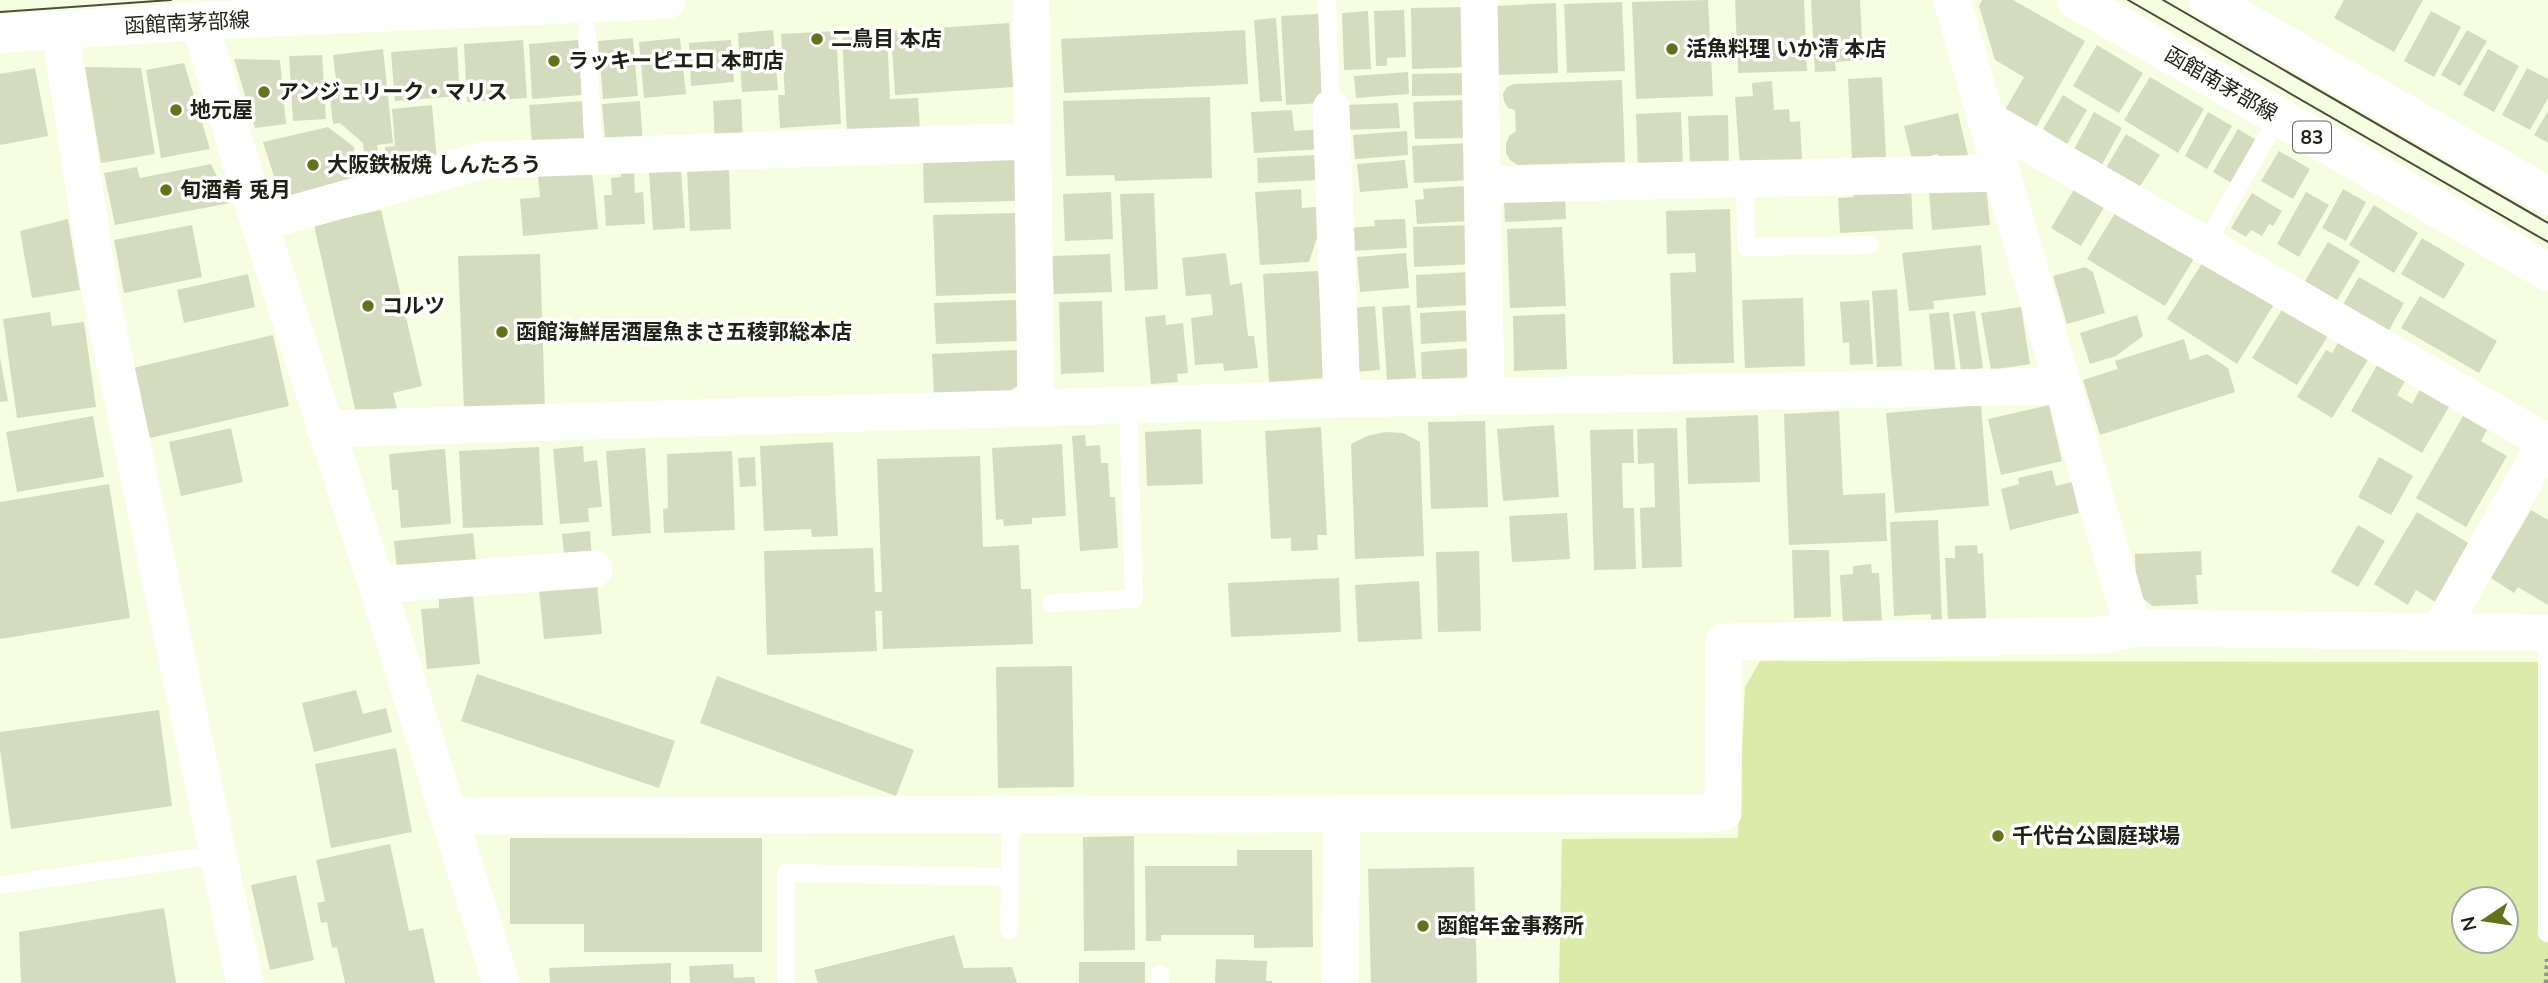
<svg xmlns="http://www.w3.org/2000/svg" width="2548" height="983" viewBox="0 0 2548 983" font-family="'Nunito Sans','Noto Sans JP',sans-serif">
  <style>
    .green { fill: #ddebaa; fill-rule: evenodd }
    .building { fill: #d4dbbe }
    .lines { fill: none; stroke-linecap: round; stroke-linejoin: round }
    .path { stroke: #939883; stroke-width: 4.5; stroke-dasharray: 3.5 3.5; stroke-linecap: butt }
    .lane { stroke: #fff; stroke-width: 18 }
    .street { stroke: #fff; stroke-width: 37 }
    .primary { stroke: #fff; stroke-width: 38 }
    .tram { stroke: #494d3e; stroke-width: 2 }
    .poi-dot { fill: #65721d; stroke: #fff; stroke-width: 2.5 }
    .labels { text-anchor: middle; stroke-width: 7; stroke-linejoin: round; paint-order: stroke }
    .shield { fill: #fff; stroke: #62645c; stroke-width: 2 }
    .shield-label { font-size: 19px; font-weight: bold; fill: #1e2116 }
    .street-label { font-size: 21px; fill: #1e2116; stroke: #fff }
    .poi-label { font-size: 21px; font-weight: bold; fill: #1e2116; stroke: #fff; text-anchor: start }
  </style>
  <rect width="100%" height="100%" fill="#f6fde0"/>
  <path class="green" d="M1760,661L2548,662V983H1559L1562,839L1738,838L1745,687ZM2464,899H2506V941H2464Z"/>
  <path class="building" d="M1708,0L1713,96L1636,99L1632,2Z
    M1735,0H1804L1807,71L1738,73Z
    M1811,0H1860L1863,60L1835,62L1836,71L1815,72Z
    M1982,0H2013L2085,41L2036,127L2005,110L2024,77L1995,60L1979,6Z
    M2344,0H2423L2394,52L2334,18Z
    M1622,2L1625,71L1567,73L1564,4Z
    M1556,3L1558,73L1498,75L1496,6Z
    M1469,7L1470,67L1412,69L1411,8Z
    M1404,10L1406,57L1387,58V66H1376L1374,11Z
    M1368,11L1371,69L1344,70L1342,13Z
    M2431,11L2461,27L2434,77L2404,61Z
    M1318,14L1323,103L1286,105L1281,16Z
    M1276,18L1282,101L1260,102L1254,20Z
    M1009,23L1013,87L895,95L891,31Z
    M773,30L778,90L742,92L738,33Z
    M1245,30L1248,84L1064,93L1061,39Z
    M2467,30L2487,41L2460,86L2441,75Z
    M836,31L841,124L780,128L778,95H785L781,34Z
    M887,33L890,99L918,98L920,131L847,134L842,35Z
    M633,38L638,96L603,99L598,41Z
    M680,38L686,94L644,98L639,42Z
    M523,40L527,98L467,102L464,44Z
    M578,40L582,95L532,99L529,44Z
    M731,40L734,82L691,86L689,43Z
    M2097,45L2143,73L2119,113L2073,86Z
    M457,47L460,96L395,101L391,52Z
    M383,49L393,143L377,145L381,179L367,180L363,143L340,123L333,124L330,99L338,98L333,55Z
    M2488,49L2519,66L2494,112L2463,95Z
    M322,55L326,119L293,121L289,56Z
    M234,59L280,60L286,124L255,128Z
    M184,63L210,149L161,158L146,70Z
    M85,67L141,68L155,154L101,163Z
    M35,68L48,136L0,145V74Z
    M2527,68L2548,79V98L2530,130L2502,115Z
    M1408,72L1409,94L1356,98L1354,76Z
    M1469,73V95L1412,96V74Z
    M1882,77L1886,157L1852,158L1848,79Z
    M2150,77L2204,109L2178,153L2124,120Z
    M1622,80L1625,162L1518,165L1510,160L1506,153V144L1509,136L1516,131L1515,110L1508,108L1504,101L1503,94L1507,87L1514,84Z
    M1772,81L1774,110L1789,109L1790,122L1800,121L1802,162L1740,167L1735,97L1753,96L1752,83Z
    M2063,95L2087,110L2067,144L2043,129Z
    M1210,97L1212,178L1115,181L1114,175L1066,176L1063,101Z
    M741,99L743,141L715,143L713,101Z
    M1464,100L1465,138L1415,139L1413,102Z
    M583,101L586,141L532,145L529,105Z
    M640,101L643,146L606,149L602,104Z
    M1398,103L1400,128L1345,130L1344,105Z
    M432,105L437,163L388,179L385,147L395,146L392,109Z
    M1292,110L1294,131L1323,129L1324,149L1254,153L1251,112Z
    M2548,111V143L2534,135Z
    M1681,112L1683,169L1638,170L1636,114Z
    M2094,112L2122,128L2100,168L2072,153Z
    M2208,112L2232,126L2207,169L2185,156Z
    M1958,113L1968,155L1940,162L1938,154L1912,160L1904,126Z
    M1728,115L1729,163L1690,164L1688,116Z
    M328,127L354,147L355,183L282,201L263,142Z
    M2238,129L2258,141L2233,184L2213,172Z
    M1407,131L1408,155L1355,159L1353,135Z
    M2126,134L2160,155L2139,188L2106,168Z
    M1470,143L1472,180L1414,183L1412,146Z
    M2279,151L2310,169L2293,199L2261,181Z
    M1317,155L1318,180L1258,183L1257,158Z
    M1017,157V201L924,203L923,159Z
    M1405,160L1408,188L1360,192L1357,164Z
    M211,164L230,203L115,225L104,173L137,167L140,178Z
    M634,170L635,193L643,192L645,224L606,226L604,195H612L611,178L621,177V172Z
    M681,170L685,228L653,230L649,172Z
    M729,170L731,229L690,231L687,172Z
    M592,171L598,229L523,236L520,199L540,197L538,176Z
    M1466,186L1469,221L1417,224L1415,200L1424,199L1423,189Z
    M1911,186L1913,229L1840,233L1838,198L1854,197L1853,189Z
    M1986,186L1990,225L1932,230L1929,191Z
    M2076,186L2106,204L2081,246L2051,228Z
    M1301,189L1302,208L1316,207L1317,238L1309,262L1260,265L1255,192Z
    M2343,189L2366,202L2346,241L2322,228Z
    M1111,192L1113,239L1065,241L1063,194Z
    M2306,192L2329,205L2299,257L2277,244Z
    M1154,193L1158,289L1125,291L1120,194Z
    M2252,193L2282,211L2273,226L2269,224L2262,236L2251,230L2246,237L2231,228Z
    M1565,197L1566,219L1505,222L1504,200Z
    M2374,205L2418,233L2394,273L2349,245Z
    M1730,209L1734,363L1673,364L1670,273L1696,272L1695,253L1667,254L1666,211Z
    M381,210L422,386L393,393L397,409L357,418L314,225Z
    M2117,210L2195,257L2165,306L2087,259Z
    M1016,213L1019,293L936,296L933,215Z
    M68,219L80,290L32,298L20,231Z
    M1405,219L1407,248L1350,251L1349,228L1375,226L1374,220Z
    M192,225L202,277L124,293L114,240Z
    M1473,225L1474,264L1414,267L1413,227Z
    M1562,227L1566,306L1510,308L1507,229Z
    M2422,238L2465,264L2444,299L2401,274Z
    M2328,242L2360,261L2337,300L2305,281Z
    M1981,245L1986,295L1933,301L1934,309L1909,311L1902,253Z
    M1226,253L1230,285L1242,283L1248,336H1254L1258,368L1224,371L1223,363L1195,365L1191,318L1213,315L1211,294L1186,296L1182,258Z
    M1406,253L1409,288L1360,292L1357,257Z
    M540,254L545,409L464,411L458,256Z
    M1110,254L1112,292L1054,294L1052,256Z
    M2206,257L2276,301L2237,364L2167,319Z
    M2085,267L2093,272L2105,313L2067,324L2053,276Z
    M1318,271L1325,378L1269,382L1263,274Z
    M1469,272L1470,305L1417,308L1416,275Z
    M248,274L255,307L184,323L177,290Z
    M2359,277L2404,303L2387,334L2341,308Z
    M1897,289L1902,366L1877,367L1872,291Z
    M2420,296L2497,341L2479,373L2401,328Z
    M1803,298L1805,366L1745,368L1742,300Z
    M1016,300L1018,341L936,344L934,303Z
    M1869,300L1873,364L1850,365L1849,342L1843,343L1840,302Z
    M1102,301L1104,372L1061,374L1059,302Z
    M1410,305L1416,378L1387,380L1382,307Z
    M1375,306L1380,370L1355,372L1351,308Z
    M2021,307L2030,364L1991,370L1981,313Z
    M2283,308L2328,336L2297,385L2252,358Z
    M1471,310L1472,341L1421,344L1420,313Z
    M1975,311L1983,368L1961,371L1953,314Z
    M50,312L52,326L84,322L96,407L17,418L3,319Z
    M1949,312L1956,373L1935,375L1929,314Z
    M1565,314L1567,369L1514,371L1513,316Z
    M1165,315L1166,325L1183,323L1188,373L1177,374L1178,382L1151,384L1145,317Z
    M2137,315L2143,336L2116,356L2090,364L2080,333Z
    M273,335L289,406L150,438L133,368Z
    M2184,339L2190,360L2207,354L2228,368L2235,392L2100,435L2083,380L2118,369L2115,361Z
    M2338,343L2350,350L2353,344L2371,355L2332,418L2297,397L2326,350L2332,353Z
    M1471,348L1473,377L1422,380L1421,352Z
    M1019,350L1020,384L1007,393L934,396L932,354Z
    M0,358L8,401L0,402Z
    M2379,362L2407,378L2397,395L2412,404L2421,388L2450,405L2422,453L2351,411Z
    M1981,405L1989,506L1895,513L1886,413Z
    M2049,405L2062,461L2001,475L1988,419Z
    M1839,411L1843,495L1885,493L1887,541L1789,545L1784,414Z
    M1758,415L1760,482L1688,484L1686,418Z
    M93,416L104,477L17,492L6,432Z
    M2463,416L2487,430L2481,441L2507,456L2466,527L2416,498Z
    M1485,421L1488,507L1431,509L1428,422Z
    M1554,425L1559,497L1503,501L1497,429Z
    M1321,427L1327,535H1317L1318,550L1291,551V538L1271,539L1265,431Z
    M231,428L243,482L181,496L169,442Z
    M1677,428L1682,567L1642,568L1640,508L1655,507L1654,463L1638,464L1637,429Z
    M1201,429L1203,484L1147,486L1145,432Z
    M1633,429L1634,463H1622L1623,508H1634L1636,569L1594,570L1590,430Z
    M1385,432L1403,433L1420,442L1424,556L1355,559L1351,444L1367,436Z
    M1085,435L1086,446L1100,445L1101,463H1108L1110,497H1115L1118,548L1080,551L1072,436Z
    M833,442L838,536L812,537L811,529L764,531L760,446Z
    M1062,444L1066,516L1032,518V524L1004,526L1003,519L996,520L992,448Z
    M583,446L584,462L597,460L602,507L588,508L589,522L560,524L553,449Z
    M539,447L543,525L463,528L459,451Z
    M645,448L651,533L612,536L606,451Z
    M445,449L451,524L401,528L398,490H392L389,454Z
    M732,451L735,530L664,533L663,509L668,508L667,454Z
    M980,456L983,547L1019,545L1021,589H1031L1033,644L883,649L882,611H875L877,651L767,655L764,551L873,548L875,592H882L877,459Z
    M755,457L756,486L740,487L738,458Z
    M2379,457L2413,476L2391,515L2358,497Z
    M2052,470L2056,486L2072,482L2079,513L2010,530L2001,489L2019,484L2018,478Z
    M109,484L130,618L0,639V502Z
    M2531,510L2548,520V605L2518,587L2514,593L2491,578Z
    M2417,512L2475,547L2440,605L2416,590L2408,605L2374,584Z
    M1567,513L1570,559L1512,562L1509,516Z
    M1938,520L1942,623H1931V614L1894,616L1890,522Z
    M2358,525L2385,541L2358,587L2331,572Z
    M590,531L592,560L565,563L562,534Z
    M473,533L477,570L398,578L394,541Z
    M1977,545L1978,554L1983,553L1986,618L1948,619L1945,558H1955V546Z
    M1792,550H1829L1831,617L1794,618Z
    M1479,551L1481,631L1438,632L1436,552Z
    M2201,551L2202,575H2196L2198,604L2152,606L2136,592L2135,554Z
    M1871,564L1872,573H1879L1882,622L1843,624L1840,575L1853,574V566Z
    M1339,578L1341,632L1231,637L1228,583Z
    M1419,581L1422,639L1358,642L1355,585Z
    M597,584L602,634L544,639L539,590Z
    M473,595L480,664L427,669L421,609L439,608V598Z
    M1072,666L1074,787L998,788L996,667Z
    M477,674L675,741L659,788L461,721Z
    M717,676L914,750L896,796L700,723Z
    M356,690L363,714L386,708L392,732L314,752L302,703Z
    M159,710L172,806L11,829L0,749V732Z
    M396,748L412,832L331,848L315,764Z
    M1134,836L1135,950L1084,951L1083,837Z
    M510,838H762V952H584V924H510Z
    M390,844L409,931L423,928L435,983H345L337,947L332,948L327,922L321,923L317,903L325,901L316,860Z
    M1237,850H1312L1313,947L1254,948V935H1161V941H1146L1145,866H1237Z
    M1474,867L1477,983H1371L1368,869Z
    M296,875L314,960L270,970L251,885Z
    M164,908L176,983H21L19,932Z
    M954,935L964,968L1012,967L1017,983H818L814,970Z
    M1216,959L1267,961L1266,981H1272V983H1215Z
    M1079,962H1145V983H1079Z
    M671,963V983H550L549,968Z
    M733,964L734,978L754,977L755,983H690L689,966Z"/>
  <g class="lines">
    <path class="path" d="M2546,983L2547,959"/>
    <path class="lane" d="M1327,0L1331,108
      M587,30L594,156
      M1745,178L1746,247L1870,245
      M2205,245L2268,135
      M1051,603L1134,599L1128,406
      M0,885L217,855
      M1009,930L1011,814
      M2547,933V633
      M786,983V873L1010,877
      M1160,983V974"/>
    <path class="street" d="M1031,0L1036,408
      M1479,0L1486,396
      M1952,0L2133,629
      M199,21L259,223L377,585L501,983
      M60,30L100,291L245,983
      M1331,108L1342,399
      M1985,118L2548,443
      M1483,185L2001,173
      M259,223L485,160L1031,141
      M325,429L1342,399L2063,386
      M377,585L594,569
      M2439,632L2548,439
      M449,816L1723,813L1724,642L2103,635L2133,629L2154,628L2548,633
      M1340,983L1342,813"/>
    <path class="primary" d="M2076,0L2548,272
      M2208,0L2548,196
      M0,34L199,21L667,0"/>
    <path class="tram" d="M2128,0L2548,242
      M2163,0L2548,223
      M0,12L171,0"/>
  </g>
  <g class="poi-dot">
    <circle cx="817" cy="39" r="7"/>
    <circle cx="1672" cy="49" r="7"/>
    <circle cx="554" cy="61" r="7"/>
    <circle cx="264" cy="92" r="7"/>
    <circle cx="176" cy="110" r="7"/>
    <circle cx="313" cy="165" r="7"/>
    <circle cx="166" cy="190" r="7"/>
    <circle cx="368" cy="306" r="7"/>
    <circle cx="502" cy="332" r="7"/>
    <circle cx="1998" cy="836" r="7"/>
    <circle cx="1423" cy="926" r="7"/>
  </g>
  <g class="labels">
    <rect class="shield" x="2293" y="121.5" width="38" height="31" rx="5"/>
    <g class="shield-label">
      <text x="2312" y="144">83</text>
    </g>
    <g class="street-label">
      <text transform="translate(187 23) rotate(-3)" y="7">函館南茅部線</text>
      <text transform="translate(2221 84) rotate(30)" y="7">函館南茅部線</text>
    </g>
    <g class="poi-label">
      <text x="831" y="46">二鳥目 本店</text>
      <text x="1686" y="56">活魚料理 いか清 本店</text>
      <text x="568" y="68">ラッキーピエロ 本町店</text>
      <text x="278" y="99">アンジェリーク・マリス</text>
      <text x="190" y="117">地元屋</text>
      <text x="327" y="172">大阪鉄板焼 しんたろう</text>
      <text x="180" y="197">旬酒肴 兎月</text>
      <text x="382" y="313">コルツ</text>
      <text x="516" y="339">函館海鮮居酒屋魚まさ五稜郭総本店</text>
      <text x="2012" y="843">千代台公園庭球場</text>
      <text x="1437" y="933">函館年金事務所</text>
    </g>
  </g>
  <g transform="translate(2485 920) rotate(257)"><circle r="33" fill="#ffffff" stroke="#a5a6a2" stroke-width="2"/>
  <path d="M0-5L12 26L0 18L-12 26Z" fill="#65721d"/>
  <text y="-10" font-size="19" font-weight="bold" text-anchor="middle" fill="#1e2116">N</text>
  </g>
</svg>
